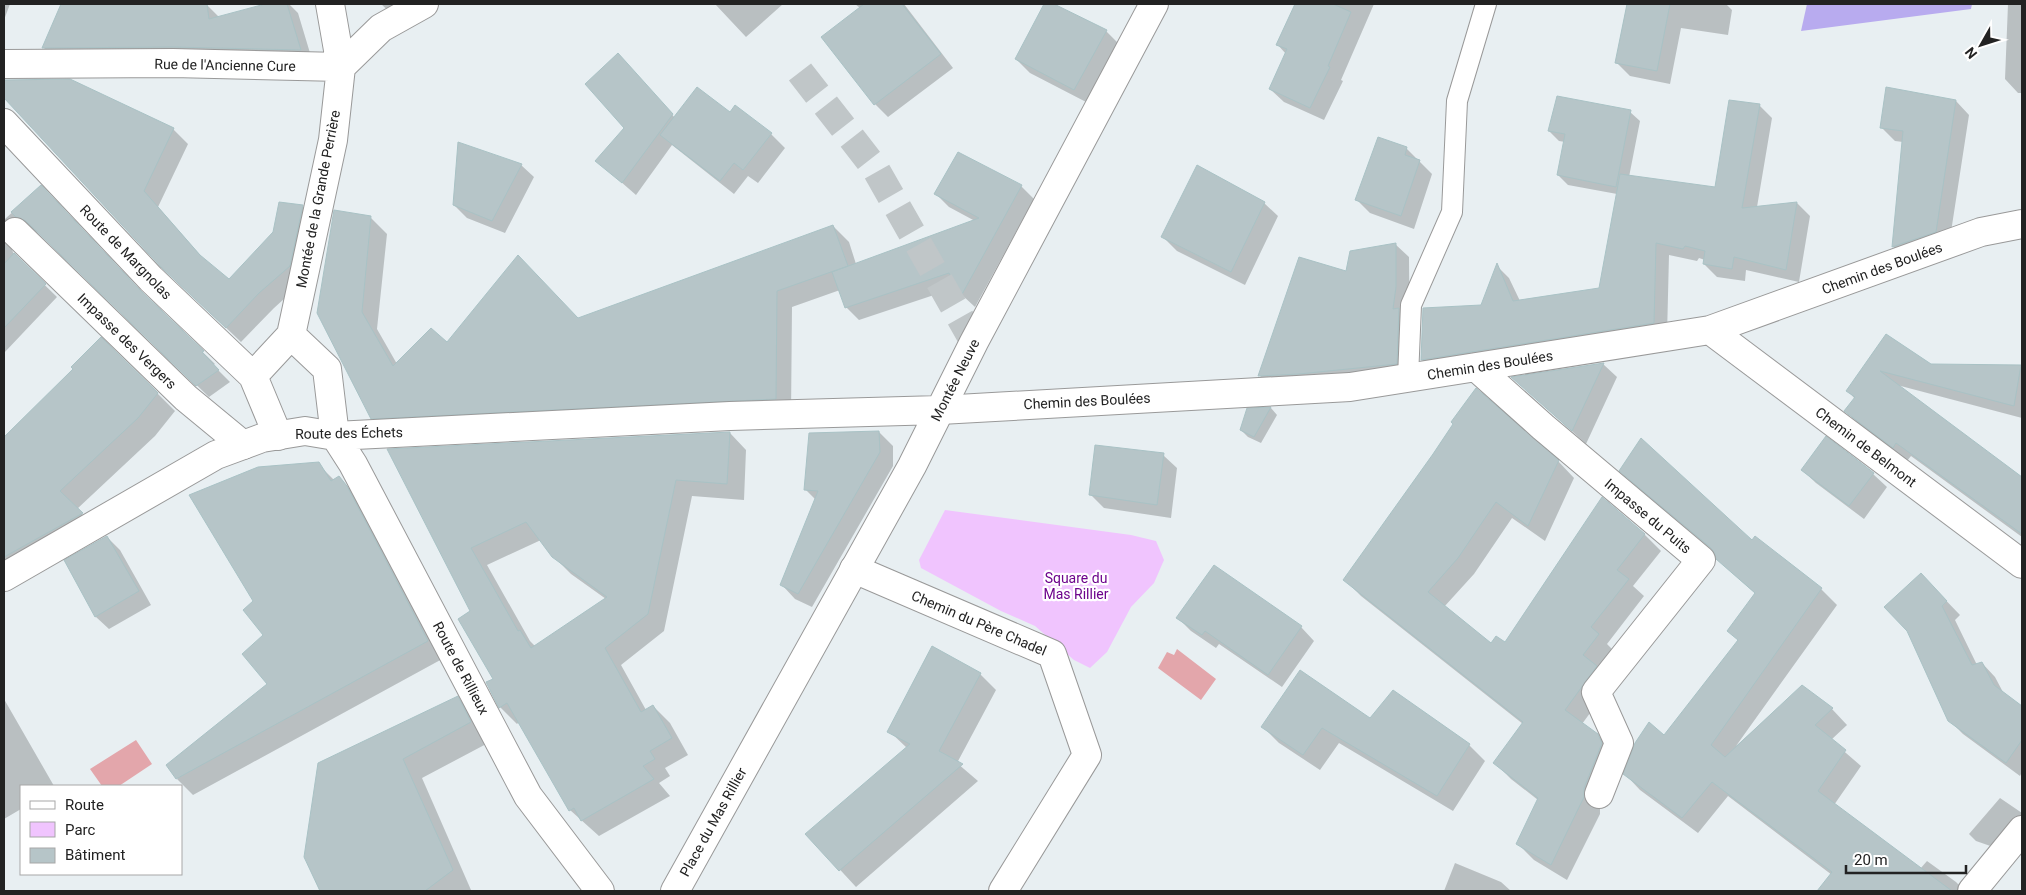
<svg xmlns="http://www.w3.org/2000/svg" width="2026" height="895" viewBox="0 0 2026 895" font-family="Roboto,sans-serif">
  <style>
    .grass { fill: #b8abef }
    .park { fill: #f0c4fe }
    .water { fill: #e3a6ab }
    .shadow { fill: #0003; fill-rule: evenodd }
    .building { fill: #b6c5c8; stroke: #a9c2c5; fill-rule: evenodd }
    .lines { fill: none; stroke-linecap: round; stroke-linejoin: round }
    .minor-tunnel { stroke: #c0c6c8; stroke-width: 28; stroke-dasharray: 28 14; stroke-linecap: butt }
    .service-casing { stroke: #999; stroke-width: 22 }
    .minor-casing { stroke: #999; stroke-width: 30 }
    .tertiary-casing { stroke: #999; stroke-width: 30 }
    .service { stroke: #fff; stroke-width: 20 }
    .minor { stroke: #fff; stroke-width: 28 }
    .tertiary { stroke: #fff; stroke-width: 28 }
    .labels { text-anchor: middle; stroke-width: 4.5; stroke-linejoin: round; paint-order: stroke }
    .street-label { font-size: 14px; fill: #222; stroke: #fff }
    .park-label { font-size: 14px; fill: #6d048c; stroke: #fff }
  </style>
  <rect width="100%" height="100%" fill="#e8eff2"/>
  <path class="grass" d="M1807,4H1972L1971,9L1801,31Z"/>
  <path class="park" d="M945,510L1131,535L1156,541L1164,560L1154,583L1131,607L1107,652L1090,668L1074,660L1035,626L1001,611L921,568L919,560Z"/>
  <path class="water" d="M1177,649L1216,679L1201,700L1158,668L1167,652L1174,655Z
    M136,740L152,764L119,786H102L90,769Z"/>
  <path class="shadow" d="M4,4H10L4,20Z
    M58,4H193V5L206,4L219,17L271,4H289L298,13L313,63L57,61L44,48L62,5Z
    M381,4H430L397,19Z
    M715,4H783L746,37Z
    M855,4H904L953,68L888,117L875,104L860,8Z
    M1046,4H1051L1106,31L1120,45L1088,103L1030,73L1016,59Z
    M1296,4H1374L1341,80L1343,81L1324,120L1284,102L1270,89L1286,54L1277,44Z
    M1627,4H1726L1732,10L1728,35L1681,28L1670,84L1630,76L1616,62Z
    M2008,4H2022V93H2018L2005,79Z
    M630,67L675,118L771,134L785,148L758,183L748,176L734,194L672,145L636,195L597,161L625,128Z
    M69,80L173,129L188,144L158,207L206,262L229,281L302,207L317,222L304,281L274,308L241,342L179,283L4,96V81Z
    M1956,101L1969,115L1949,245L1907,260L1893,247L1903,142L1895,141L1881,127Z
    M1759,105L1772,118L1757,207L1797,203L1810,216L1799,282L1746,270L1745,281L1717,277L1704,264L1705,260L1699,258L1697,261L1669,255L1667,336L1435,372L1422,360L1482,306L1497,266L1509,278L1520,301L1600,289L1617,194L1568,185L1558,175L1565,142L1559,141L1549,131L1630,112L1640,121L1629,177L1716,188Z
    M1406,148L1432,174L1414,229L1370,213L1357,200Z
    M521,165L534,177L505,233L467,218L454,205Z
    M41,186L146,297L215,364L213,365L230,382L209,397L39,233L32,229L24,228L11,241L12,250L15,256L57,297L4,353V218L5,219Z
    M1021,186L1034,199L975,307L962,295L958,287L859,320L846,307L840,290L792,307L791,415L388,434L372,418L319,313L371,218L387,234L377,329L397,364L447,343L578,319L833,226L849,242L856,264L975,221L949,207L936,194Z
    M1264,203L1278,216L1245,285L1177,251L1163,237Z
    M1395,244L1409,257L1410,377L1273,389L1260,376L1300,258L1347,272Z
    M1887,336L1930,366L2022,368V418L1897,385L2022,478V537L1911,456L1907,461L1860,425L1846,411L1855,399L1848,391Z
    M1603,364L1617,377L1586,444L1514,378Z
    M74,369L157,393L175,411L155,436L77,509L100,532L4,584V439Z
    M1271,408L1277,415L1261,443L1248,437L1241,430L1248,410Z
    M879,432L893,446V466L812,607L795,599L782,585L816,500L806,490Z
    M730,433L746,450L744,500L692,496L664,631L621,665L646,710L653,706L670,723L688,755L665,768L670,776L659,783L670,796L599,836L570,810L519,722L517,724L500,707L494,679L472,611L389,450ZM541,540L553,556L571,574L606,599L535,646L530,641L487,565Z
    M1163,455L1177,468L1171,518L1104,508L1090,494Z
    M1558,461L1574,478L1545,541L1512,518L1474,574L1444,607L1491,645L1506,643L1644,534L1661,551L1633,586L1644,596L1607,644L1614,651L1612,683L1582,724L1597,735L1614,751L1600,805V814L1567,880L1534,860L1518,844L1538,800L1511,779L1495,763L1523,724L1361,596L1345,580Z
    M318,464L334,480L339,478L355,494L444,658L193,795L177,779L269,684L265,636L254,601Z
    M1802,470L1873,474L1887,487L1864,519L1816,483Z
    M1621,471L1752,542L1755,537L1821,589L1837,605L1736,746L1802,687L1832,709L1847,725L1831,740L1861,766L1834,805L1920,869L1927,861L1956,882L1965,891H1819L1832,875L1728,796L1698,833L1640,790L1625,774L1664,737L1739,641L1756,594L1717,559V554L1636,486Z
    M107,537L120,550L151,605L109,629L96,617Z
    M1934,588L1960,615L1955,620L1977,665L1982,663L1995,677L2004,694L2022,707V772L2020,776L1963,734L1949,720Z
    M1178,618L1301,627L1314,641L1282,687L1219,644L1216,648L1191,631Z
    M980,674L996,690L957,763L978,781L856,887L807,834L907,748L889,731Z
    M457,697L477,717L490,742L422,778L471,890L320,891L305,857Z
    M4,699L54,786H21V809L4,819Z
    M1370,719L1469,745L1485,761L1453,811L1339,743L1320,770L1279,743L1263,727Z
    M2000,798L2022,813V823L1999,849L1976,841L1969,834Z
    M1455,863L1501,882L1511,891H1444Z"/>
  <path class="building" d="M61,4H207L209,19L265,4H287L301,50L173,47L42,48Z
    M864,4H902L941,54L874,105L821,37Z
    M1044,4H1054L1107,30L1074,90L1015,59Z
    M1295,4H1333L1351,12L1328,66L1330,67L1310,108L1269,89L1287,49L1276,45Z
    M1627,4H1670L1657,71L1615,63Z
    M618,53L673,114L622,183L595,161L624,128L585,84Z
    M70,79L174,128L144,191L200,255L229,279L273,232L279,202L303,205L290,266L259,293L226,328L162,268L4,98V80Z
    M697,87L730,112L735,105L772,133L743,170L734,163L720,181L660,135Z
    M1886,87L1956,100L1936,232L1892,247L1903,131L1880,128Z
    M1557,96L1631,110L1616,187L1557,175L1565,134L1548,131Z
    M1729,100L1760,104L1742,208L1797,202L1786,270L1734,257L1732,269L1703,264L1705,251L1685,246L1683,249L1656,243L1654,323L1421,360L1423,308L1481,305L1497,263L1513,301L1599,288L1620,174L1715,187Z
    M1378,137L1407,147L1405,155L1420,160L1401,216L1355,200Z
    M458,142L522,164L492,221L453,205Z
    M958,152L1022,185L961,296L949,273L845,308L832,272L979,218L934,194Z
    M1197,165L1265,202L1231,272L1161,237Z
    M41,185L140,290L204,351L202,352L219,370L196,386L26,221L16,217L11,212Z
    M334,210L371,216L362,312L393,366L431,328L447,342L518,255L578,318L833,225L848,266L777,291L776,399L371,419L317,313Z
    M1396,243V287L1393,309L1399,308L1397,364L1299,374L1258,376L1299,257L1346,271L1350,251Z
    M14,253L46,284L4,328V264Z
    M1886,334L1931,364L2021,365L2014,406L1880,371L2022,477V534L1896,443L1893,448L1844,411L1855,397L1846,391Z
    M101,337L158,393L138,418L60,491L83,513L4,557V437L73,369L71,367Z
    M1604,363L1572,431L1511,377Z
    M1476,388L1559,460L1528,526L1496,502L1458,558L1428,592L1491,643L1496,636L1505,642L1602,497L1645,534L1617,570L1629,579L1591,627L1599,634L1583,655L1597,666L1565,710L1598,734L1602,743L1584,788V797L1551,865L1516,844L1538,798L1493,763L1523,722L1343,580L1433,454L1453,424L1451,422Z
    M1271,407L1254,437L1240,430L1247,408Z
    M879,431L880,452L798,594L780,585L818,491L804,490L809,433Z
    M730,432L727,484L676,480L648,614L605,648L641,712L653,705L672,738L650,751L655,759L643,766L654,779L581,821L574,808L569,811L507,703L499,708L486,682L493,679L458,619L470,611L387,449ZM526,522L552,557L607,597L531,648L520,630L518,631L471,548Z
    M1826,436L1874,473L1849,506L1801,470Z
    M1641,438L1752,540L1755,536L1822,588L1711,745L1725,757L1802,685L1833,708L1815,725L1846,750L1818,791L1952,891H1817L1832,872L1712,782L1682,818L1623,774L1635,743L1649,722L1664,735L1738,640L1727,631L1755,593L1716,559L1715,554L1711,548L1619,471Z
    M1095,445L1164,453L1157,505L1089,495Z
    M319,462L331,481L339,476L347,486L428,641L176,779L166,765L267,684L242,654L263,635L243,610L253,601L189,495L258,467Z
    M107,536L139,591L95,617L64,560Z
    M1214,565L1302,626L1268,675L1205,631L1202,635L1176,618Z
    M1921,573L1947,601L1942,606L1972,665L1982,662L1994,685L2022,706V740L2006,763L1948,721L1907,631L1884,607Z
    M932,646L981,673L939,751L963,764L839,871L805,834L910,744L887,732Z
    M1300,670L1370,718L1393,690L1470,744L1437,796L1322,728L1303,755L1261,727Z
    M458,696L471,722L403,759L453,870L425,891H320L304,857L318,763Z"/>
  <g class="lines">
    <path class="minor-tunnel" d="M800,72L875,168L974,342"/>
    <g class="service-casing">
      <path id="service" d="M1408,378L1411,305L1452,212L1457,101L1486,4"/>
    </g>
    <g class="minor-casing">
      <path id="minor" d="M4,64L173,63L341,67L381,28L424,4
        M4,123L151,279L253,376L278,436
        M15,232L186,398L243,445
        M1710,330L2022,564
        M291,335L333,140L341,67L330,4
        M291,335L327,369L335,436
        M1476,367L1543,427L1701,560L1596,692L1619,743L1599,794
        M253,376L291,335
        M940,410L1350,387L1710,330L1981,232L2022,224
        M854,569L1052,654L1087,755L1003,891
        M1972,891L2022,830"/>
    </g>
    <g class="tertiary-casing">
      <path id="tertiary" d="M335,436L353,464L528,796L600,891
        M4,577L216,455L262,438L305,431L335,436L730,416L940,410
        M675,891L912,466L974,342L1154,4"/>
    </g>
    <use href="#service" class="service"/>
    <use href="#minor" class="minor"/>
    <use href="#tertiary" class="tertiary"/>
  </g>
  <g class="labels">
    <g class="street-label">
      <text transform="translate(225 65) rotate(1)" y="5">Rue de l'Ancienne Cure</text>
      <text transform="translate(318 199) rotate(-79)" y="5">Montée de la Grande Perrière</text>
      <text transform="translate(126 252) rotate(46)" y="5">Route de Margnolas</text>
      <text transform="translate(1882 268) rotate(-20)" y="5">Chemin des Boulées</text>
      <text transform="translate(127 341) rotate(44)" y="5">Impasse des Vergers</text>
      <text transform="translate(1490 365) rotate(-9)" y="5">Chemin des Boulées</text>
      <text transform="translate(955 380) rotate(-63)" y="5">Montée Neuve</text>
      <text transform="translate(1087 401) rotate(-3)" y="5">Chemin des Boulées</text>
      <text transform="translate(349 433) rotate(-1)" y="5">Route des Échets</text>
      <text transform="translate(1866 447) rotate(37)" y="5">Chemin de Belmont</text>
      <text transform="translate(1648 516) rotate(40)" y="5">Impasse du Puits</text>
      <text transform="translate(979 623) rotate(23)" y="5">Chemin du Père Chadel</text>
      <text transform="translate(461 668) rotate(62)" y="5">Route de Rillieux</text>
      <text transform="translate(713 822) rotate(-61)" y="5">Place du Mas Rillier</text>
    </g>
    <g class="park-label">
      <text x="1076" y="583">Square du<tspan x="1076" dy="16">Mas Rillier</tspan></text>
    </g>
  </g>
  <rect width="2026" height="895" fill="none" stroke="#222222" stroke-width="10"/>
  <rect x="20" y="785" width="162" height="90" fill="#ffffff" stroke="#a7a7a7"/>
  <rect x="30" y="801" width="25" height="8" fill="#ffffff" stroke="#a7a7a7"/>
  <text x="65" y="810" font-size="15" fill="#222222">Route</text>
  <rect x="30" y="822" width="25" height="15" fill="#f0c4fe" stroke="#a7a7a7"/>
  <text x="65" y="835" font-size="15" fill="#222222">Parc</text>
  <rect x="30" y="848" width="25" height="15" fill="#b6c5c8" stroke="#a7a7a7"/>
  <text x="65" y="860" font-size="15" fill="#222222">Bâtiment</text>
  <g transform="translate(1981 45) rotate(231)" stroke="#ffffff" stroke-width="4" paint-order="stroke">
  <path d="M0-4L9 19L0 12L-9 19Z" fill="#222222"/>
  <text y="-8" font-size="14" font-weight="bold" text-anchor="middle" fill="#222222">N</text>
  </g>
  <path d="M1846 865v8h120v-8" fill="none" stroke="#222222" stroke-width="2.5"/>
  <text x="1854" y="865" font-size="15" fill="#222222" stroke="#ffffff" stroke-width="4" paint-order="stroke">20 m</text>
</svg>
